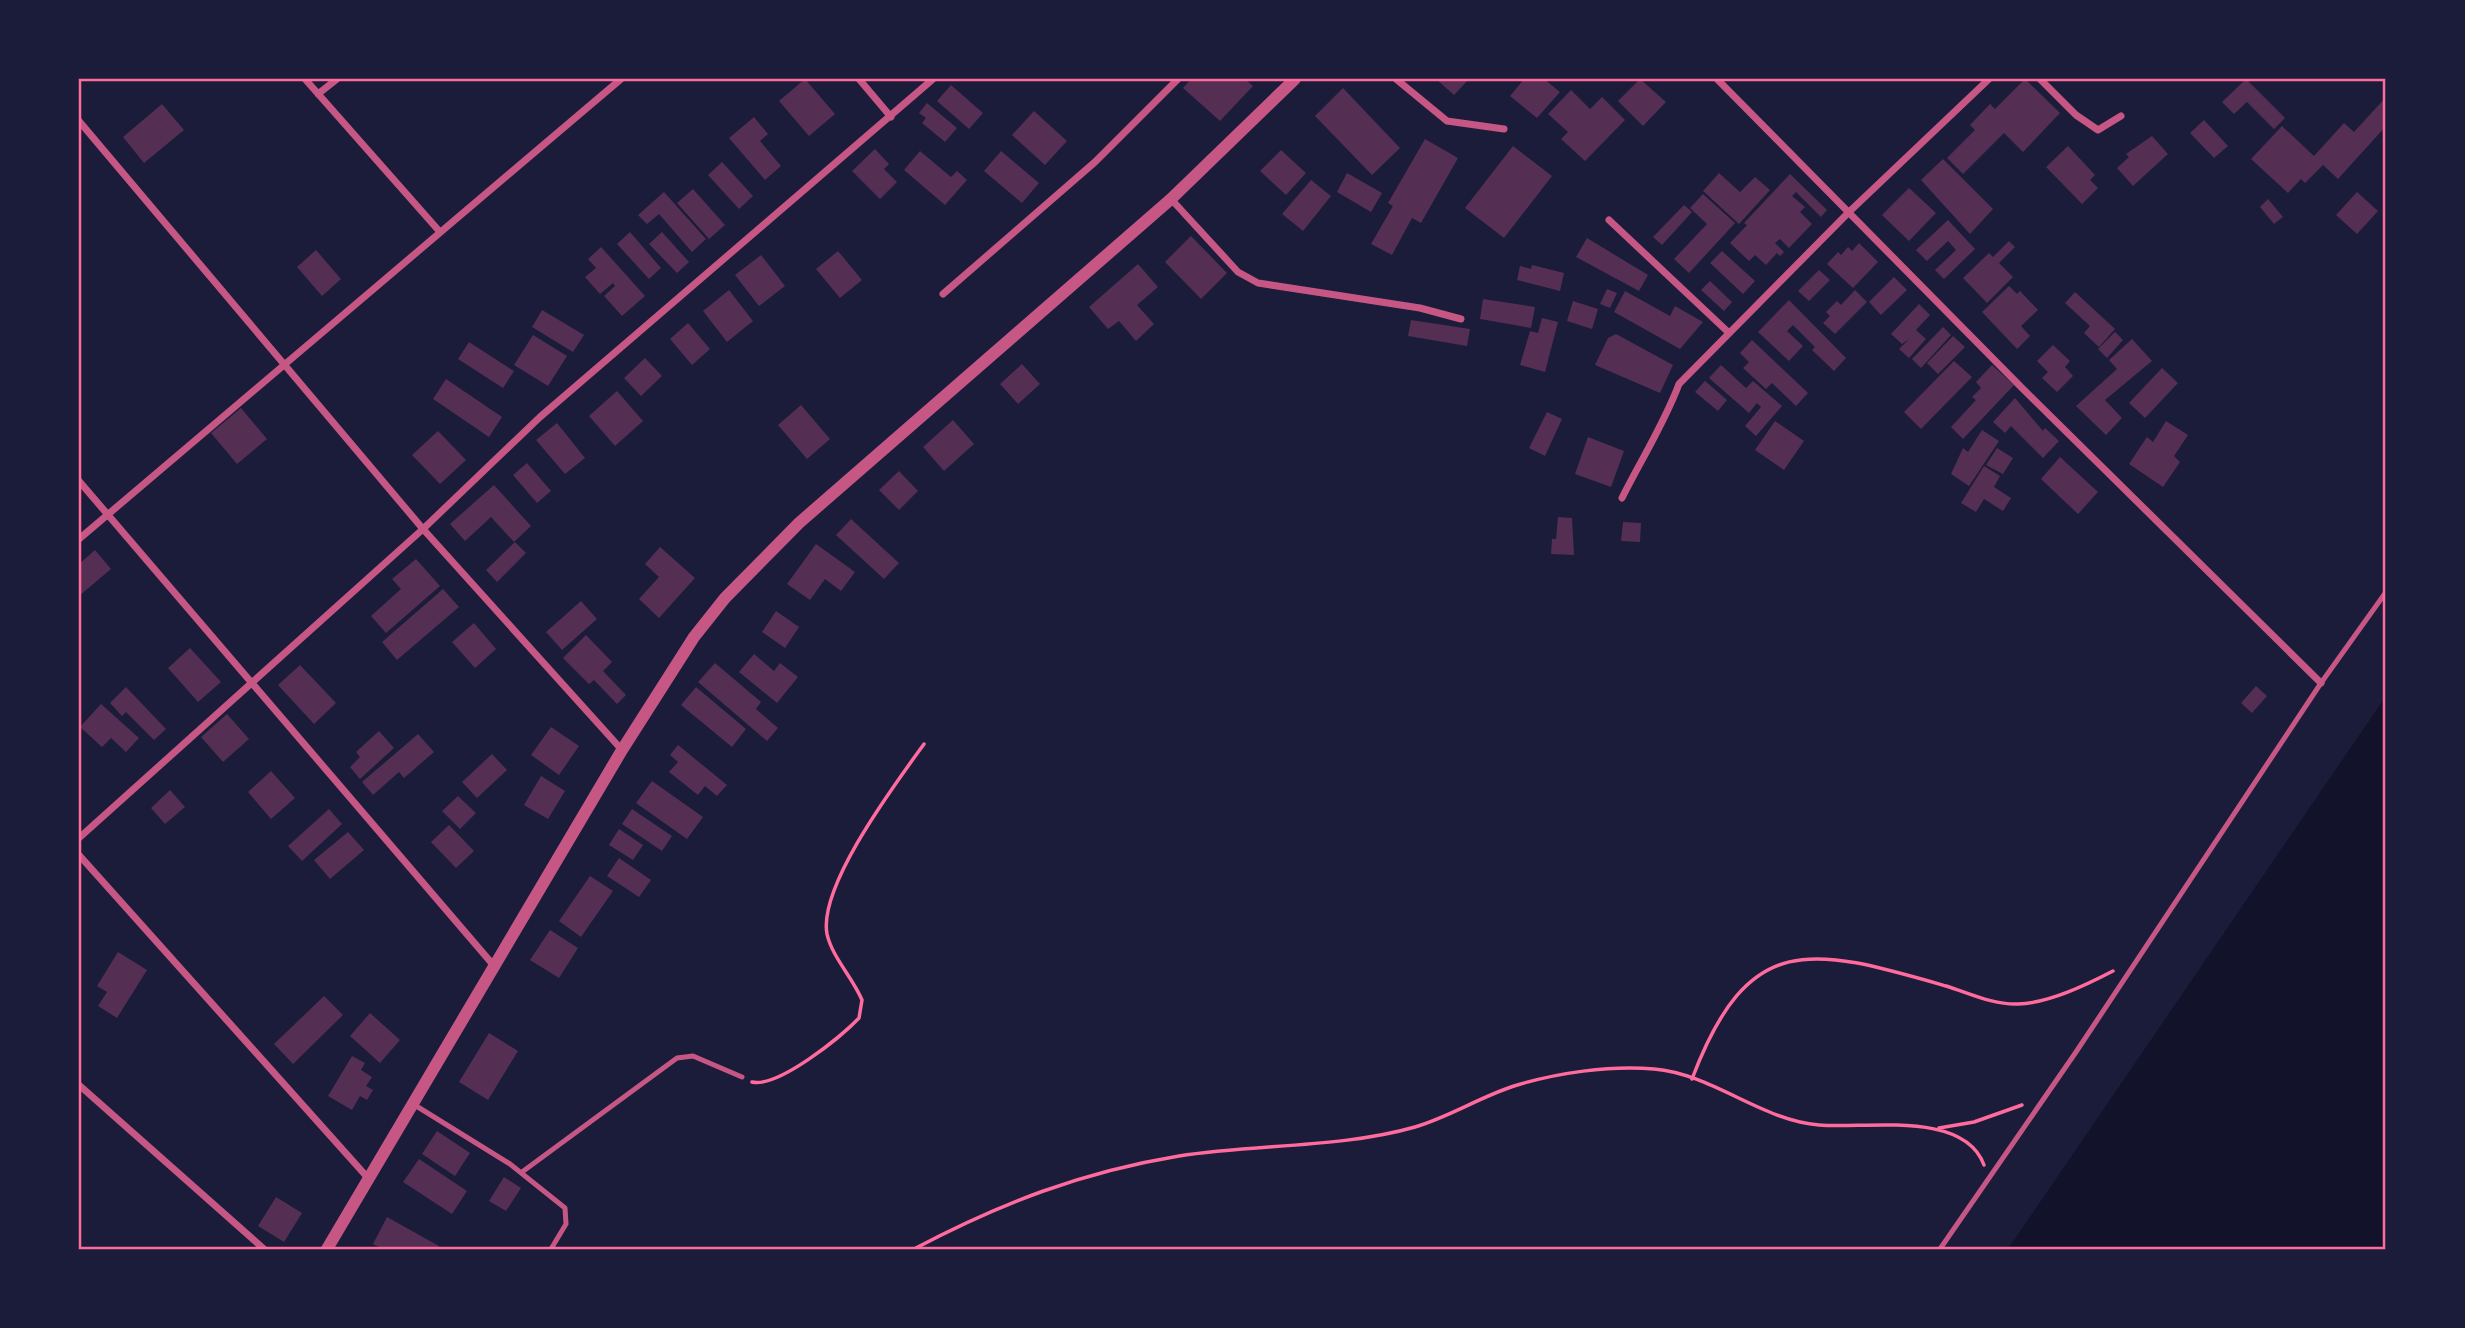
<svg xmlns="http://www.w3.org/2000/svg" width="2465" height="1328" viewBox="0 0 2465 1328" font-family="Montserrat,sans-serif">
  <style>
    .water { fill: #12122b }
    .building { fill: #542f53 }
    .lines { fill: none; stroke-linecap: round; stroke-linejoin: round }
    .path { stroke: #ff6b9d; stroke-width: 3.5 }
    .service { stroke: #c65784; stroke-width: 5 }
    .minor { stroke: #c65784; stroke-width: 7 }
    .tertiary { stroke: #c65784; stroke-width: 12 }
    .neatline { fill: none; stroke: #ff6b9d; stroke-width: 2.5 }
  </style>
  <rect width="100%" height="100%" fill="#1b1b3a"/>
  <path class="water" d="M2386,696V1249H2008Z"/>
  <path class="building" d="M805,79L835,114L809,136L779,101Z
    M1191,79H1245L1253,86L1220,121L1183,88Z
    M1436,79H1469L1454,95Z
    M1524,79H1544L1560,92L1537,118L1510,96Z
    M1640,79L1666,102L1643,126L1618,101Z
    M2025,79L2060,113L2023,152L2004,133L1963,174L1947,158L1975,130L1970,125L1990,104L1995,109Z
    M2246,79L2285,118L2274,129L2247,102L2234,114L2222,102Z
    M951,85L983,113L969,129L937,101Z
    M1343,88L1400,148L1372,175L1315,116Z
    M1571,90L1590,109L1602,97L1625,120L1585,161L1561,139L1568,132L1548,114Z
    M2386,97V126L2338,179L2323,165L2305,183L2301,179L2288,193L2251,159L2282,126L2314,156L2344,123L2354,132Z
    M927,103L957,128L945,142L922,123L926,118L919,113Z
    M162,104L184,130L144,163L123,137Z
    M1034,111L1067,141L1045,165L1012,135Z
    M754,117L768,134L760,141L781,166L765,180L729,138Z
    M2204,120L2228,146L2214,158L2190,133Z
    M2152,136L2168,154L2133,186L2117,168L2129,157L2126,154Z
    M1425,139L1458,158L1421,223L1412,218L1392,255L1371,244L1393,206L1388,203Z
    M1513,146L1552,176L1504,238L1465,208Z
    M2068,146L2095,175L2090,180L2098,188L2082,204L2046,167Z
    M875,149L889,164L884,169L897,182L880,199L852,171Z
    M1281,150L1306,173L1286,195L1260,171Z
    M920,151L951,177L957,171L967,180L945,205L904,170Z
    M1001,151L1039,183L1022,203L984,171Z
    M1943,159L1993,209L1970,234L1921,180Z
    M722,162L753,196L739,209L708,175Z
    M1347,173L1382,193L1371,212L1337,192Z
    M1719,173L1740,192L1755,177L1770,190L1739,224L1703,191Z
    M1790,174L1827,210L1821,217L1796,192L1792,196L1805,207L1800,212L1812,224L1789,248L1780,239L1775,243L1784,252L1780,256L1777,253L1766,265L1755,255L1749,261L1730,243L1747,225L1744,223Z
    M1311,180L1331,196L1303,231L1282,214Z
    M1909,188L1936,213L1909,241L1882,215Z
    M693,189L725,225L709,239L677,203Z
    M664,192L706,239L692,252L659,214L647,224L638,215Z
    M2357,192L2378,211L2357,234L2336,215Z
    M1703,194L1735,223L1689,273L1674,259L1707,224L1690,208Z
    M2268,199L2283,217L2274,224L2260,207Z
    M1684,205L1692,212L1662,245L1653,237Z
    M1948,220L1975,249L1944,279L1935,270L1956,250L1948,241L1927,261L1916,250Z
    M630,232L661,268L649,279L617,244Z
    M662,232L689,262L677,273L649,244Z
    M1191,236L1227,273L1201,299L1165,262Z
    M1587,238L1648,275L1639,291L1576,257Z
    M2009,241L2015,247L1999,263L2013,277L1987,303L1963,278L1989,253L1993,257Z
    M1859,243L1878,262L1853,288L1827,264L1838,252L1841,255L1848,247L1852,251Z
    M601,247L645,296L622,316L604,296L615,286L613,283L600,294L585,277L596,268L588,259Z
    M316,250L341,279L322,296L297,267Z
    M838,251L862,280L840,298L816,269Z
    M1722,251L1755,281L1743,294L1710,263Z
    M761,255L785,286L759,306L735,275Z
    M1138,264L1158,287L1137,305L1154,324L1136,341L1119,321L1108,329L1089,307Z
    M1532,265L1564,273L1560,291L1517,280L1520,266L1531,269Z
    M1819,270L1830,280L1809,301L1798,291Z
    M1894,277L1907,290L1881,315L1869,302Z
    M1710,281L1732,302L1724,311L1701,290Z
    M2009,286L2017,294L2020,291L2038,310L2021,326L2030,336L2017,349L1982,312Z
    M1607,289L1617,293L1610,308L1600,304Z
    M729,290L753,321L727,342L703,311Z
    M1855,290L1867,302L1835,334L1823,323L1830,316L1826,312L1837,301L1841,305Z
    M1625,291L1670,316L1675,306L1703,322L1680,349L1614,312Z
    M2075,292L2115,329L2099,347L2084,333L2090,326L2065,303Z
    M1483,299L1535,307L1531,328L1480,319Z
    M1789,300L1846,358L1834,371L1812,350L1815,347L1793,325L1787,331L1803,346L1789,361L1758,332Z
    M1573,301L1598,309L1592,329L1567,321Z
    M1919,304L1930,315L1916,330L1926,339L1909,358L1899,349L1909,339L1902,344L1891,334Z
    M542,310L584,335L573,352L532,327Z
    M1542,318L1558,322L1545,372L1520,365L1530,331L1538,333Z
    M1411,320L1470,329L1467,346L1408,336Z
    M688,323L710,349L692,365L670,339Z
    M1943,327L1951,335L1921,368L1912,359Z
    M2115,332L2123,340L2107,358L2098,349Z
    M1616,334L1673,365L1660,393L1595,365L1608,338Z
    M533,335L567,356L548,386L514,365Z
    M1953,336L1965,347L1938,374L1927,363Z
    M2132,339L2152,361L2105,400L2122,418L2106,435L2076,406L2117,369L2109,360Z
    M1752,340L1808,393L1796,406L1772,383L1766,389L1743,368L1749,362L1740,353Z
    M469,342L514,371L503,388L458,359Z
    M2053,345L2070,361L2065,367L2073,376L2057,392L2042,378L2048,372L2037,361Z
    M645,358L662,376L641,396L624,378Z
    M1954,361L1972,377L1921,429L1904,412Z
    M1022,364L1040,384L1018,404L1000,384Z
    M1721,365L1746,388L1753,381L1782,406L1756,436L1745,426L1761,407L1757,403L1749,413L1709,378Z
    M1992,365L2014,385L1963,439L1951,427L1976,400L1972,397L1981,388L1976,382Z
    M2162,368L2178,383L2145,418L2129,403Z
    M446,379L502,417L489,437L433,399Z
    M1705,381L1727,400L1718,411L1695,392Z
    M617,391L643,421L615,446L589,416Z
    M2015,398L2043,431L2045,428L2059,441L2043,458L2011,426L2005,433L1993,422Z
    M801,405L830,439L807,459L778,425Z
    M241,408L267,439L237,464L211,433Z
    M1547,412L1562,419L1545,456L1529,448Z
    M953,420L974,444L944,471L923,447Z
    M1775,421L1804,441L1784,470L1755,450Z
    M2166,421L2188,435L2174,456L2180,462L2163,487L2129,464L2147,437L2153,442Z
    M557,423L585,458L565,474L536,440Z
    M1982,430L1999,441L1969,486L1951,474L1963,448L1968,452Z
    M438,431L466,460L440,484L412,455Z
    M1588,437L1624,451L1611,487L1575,474Z
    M1997,448L2013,458L2003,474L1986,465Z
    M2060,457L2098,492L2078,514L2041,479Z
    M527,463L551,491L537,503L513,475Z
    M1984,466L2000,476L1994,487L2011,498L2003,511L1984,499L1976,512L1961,503Z
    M899,471L918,491L899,510L879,490Z
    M494,485L531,526L514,542L491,517L465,541L450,524Z
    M1558,517L1572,518L1574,555L1551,554L1552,539H1556Z
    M851,519L899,563L884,579L836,535Z
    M1623,522L1641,523L1640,542L1621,541Z
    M515,542L526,553L497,582L486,570Z
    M816,544L855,572L841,591L825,579L810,600L787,584Z
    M660,547L695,578L659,618L639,599L659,577L645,564Z
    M95,550L111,569L79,596V564Z
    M416,559L440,586L386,633L371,616L401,589L392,579Z
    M443,589L459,607L397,660L382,642Z
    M581,601L597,619L562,650L546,632Z
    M776,611L799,627L785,648L762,632Z
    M474,623L496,649L475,668L452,642Z
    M586,635L612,662L603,671L626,695L617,704L594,680L589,684L563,658Z
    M190,648L221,682L198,702L168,668Z
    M754,654L774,671L780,663L798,677L777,703L739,672Z
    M715,663L761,702L756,709L778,728L767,741L698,682Z
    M300,665L336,703L314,724L278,685Z
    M2256,686L2267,696L2252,713L2241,703Z
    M126,687L166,729L154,740L126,712L122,716L110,703Z
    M696,687L746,729L732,747L681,705Z
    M101,704L139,738L126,752L111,738L102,747L80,727Z
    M227,714L249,739L223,762L201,737Z
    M551,727L579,746L559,775L531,755Z
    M379,731L394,748L360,779L350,767L360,757L356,752Z
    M418,734L434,752L404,778L399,772L373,795L362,782Z
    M678,745L727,785L717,796L705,786L698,795L669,772L678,762L670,755Z
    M492,754L507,770L477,798L462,782Z
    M271,771L295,798L271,819L248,792Z
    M541,776L565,791L548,819L524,805Z
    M652,781L703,817L687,839L636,803Z
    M170,790L185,807L165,824L151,808Z
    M458,796L476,813L460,829L442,811Z
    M329,809L342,824L302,861L288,846Z
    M632,809L672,836L662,851L622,824Z
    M449,825L474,851L456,868L431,842Z
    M619,829L643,845L633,860L609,845Z
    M348,832L364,850L330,879L314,860Z
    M619,858L651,880L639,897L607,876Z
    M590,876L613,891L581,937L559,921Z
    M550,930L578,948L559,978L530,960Z
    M118,952L147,970L117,1018L98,1006L107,992L97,986Z
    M324,996L343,1015L293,1064L274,1044Z
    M370,1013L400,1040L380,1063L350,1036Z
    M489,1033L518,1051L488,1100L459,1082Z
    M352,1056L365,1063L361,1070L372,1077L366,1086L373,1090L367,1100L360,1096L352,1110L328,1096Z
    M437,1131L470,1153L455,1176L422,1154Z
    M419,1159L467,1191L452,1214L403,1182Z
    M504,1177L521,1188L506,1211L489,1201Z
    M276,1197L302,1213L284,1242L258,1226Z
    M387,1217L439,1246L438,1249H383L373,1244Z"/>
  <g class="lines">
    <path class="path" d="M1692,1079C1749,928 1813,948 1946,986C1969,993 1993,1005 2018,1004C2049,1003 2086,985 2113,971
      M752,1082C778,1088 841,1037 859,1018L862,1000C853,978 832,957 827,934C818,886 896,783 924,744
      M1939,1128L1974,1122L2022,1105
      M914,1249C1001,1203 1082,1172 1179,1156C1255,1144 1342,1148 1415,1127C1449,1117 1480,1097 1514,1086C1556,1073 1610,1065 1654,1069C1713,1074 1760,1120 1819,1125C1866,1129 1964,1110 1984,1165"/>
    <path class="service" d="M413,1104L510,1164L565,1208L566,1224L551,1249
      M522,1172L677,1058L693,1056L742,1077
      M1940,1249L2076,1052L2321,683L2386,592"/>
    <path class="minor" d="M305,79L440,232
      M859,79L891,117
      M1396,79L1447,121L1504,129
      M1717,79L2022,388L2321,683
      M2040,79L2076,115L2098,130L2121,116
      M318,94L337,79
      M79,121L423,529L622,750
      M1171,199L1238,272L1258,283L1420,308L1461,319
      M1609,220L1728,332
      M943,294L1095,162L1178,79
      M79,481L495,967
      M1622,498C1641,460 1664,424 1679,384L1849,212L1989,79
      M79,539L621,79
      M79,838L423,529L540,417L933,79
      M79,855L368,1178
      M79,1085L264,1249"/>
    <path class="tertiary" d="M327,1249L622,750L694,637L725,598L799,523L1171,199L1295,79"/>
  </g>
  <rect width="2465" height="1328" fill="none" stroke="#1b1b3a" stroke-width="161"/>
  <rect x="80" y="80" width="2304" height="1168" class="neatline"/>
</svg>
